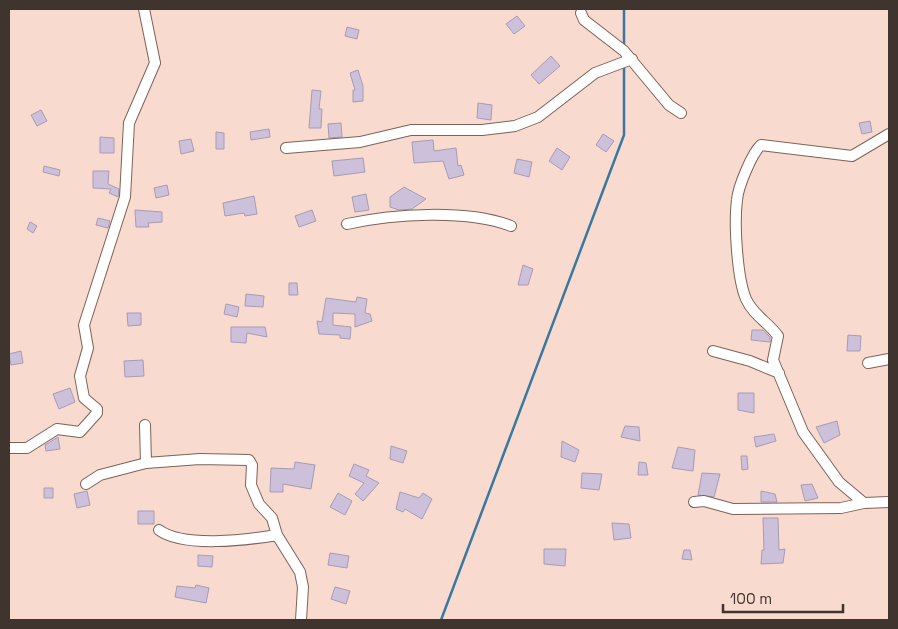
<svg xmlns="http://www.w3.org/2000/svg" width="898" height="629" viewBox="0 0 898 629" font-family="'Space Grotesk',sans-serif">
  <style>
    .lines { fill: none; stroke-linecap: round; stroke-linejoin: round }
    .stream { stroke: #3a78a2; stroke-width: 2.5 }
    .building { fill: #cdc0da; stroke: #a79bb4 }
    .street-casing { stroke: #7d6258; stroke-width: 12 }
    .street { stroke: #fff; stroke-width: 10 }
  </style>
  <rect width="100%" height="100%" fill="#f9dace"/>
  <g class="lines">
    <path class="stream" d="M624,47V9
      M441,620L624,135V65"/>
  </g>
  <path class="building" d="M517,16L525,26L514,34L506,24Z
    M347,27L359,30L357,39L345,36Z
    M551,56L560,66L539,84L531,75Z
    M358,70L363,86V101L353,102V90H355L350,73Z
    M312,90L321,91L319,109H322L321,128H309Z
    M478,103L492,105L491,120L477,118Z
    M41,110L47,121L37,126L31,115Z
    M870,121L872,132L862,134L859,123Z
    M341,123L342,137L329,138L328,124Z
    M269,129L270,137L251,140L250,132Z
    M216,132L224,133V149H216Z
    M603,134L614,141L606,152L596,145Z
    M100,137L114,138V153H100Z
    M191,139L194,151L181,154L179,141Z
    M433,140L434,151L456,148L458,166L461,165L464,175L449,179L443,161L414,163L412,142Z
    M557,148L570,157L562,170L549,161Z
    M363,158L365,172L334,176L332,161Z
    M517,159L532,162L529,177L514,173Z
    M44,166L60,170L59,176L43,172Z
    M93,171H109L108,184L119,189L118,197L109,193L111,189L93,188Z
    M167,185L169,195L156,198L154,188Z
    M404,187L426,199L412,209L399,210L390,207V197Z
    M366,194L369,210L355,212L352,197Z
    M254,196L257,214L245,216L244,213L225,216L223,203Z
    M135,210L162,212V222L148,223L149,227H136Z
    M312,210L316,221L299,227L295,216Z
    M98,218L110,221L108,228L96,225Z
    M30,222L37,226L33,233L27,229Z
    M523,265L533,269L528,285H518Z
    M289,283H297L298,295H289Z
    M246,294L264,296L263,307L245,306Z
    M357,297L367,299L365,313L370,314L372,321L355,327V314L333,313V325L351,327L350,339L340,338V335L319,334L317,321L322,322L326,298L356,302Z
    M226,304L239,307L237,317L224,314Z
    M127,313H141V325L128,326Z
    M231,327H265L267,337L247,333L246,343L231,342Z
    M752,330H763L770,337V342L751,340Z
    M848,335L861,336L860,351H847Z
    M21,351L23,363L11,365L9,354Z
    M143,360L144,376L125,377L124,361Z
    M70,388L75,402L59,409L53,394Z
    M738,393H754V413L738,410Z
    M837,421L840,435L824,443L816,427Z
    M625,426L639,427L640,441L621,437Z
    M774,434L776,441L756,447L754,437Z
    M58,437L60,449L46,451L45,445Z
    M562,441L579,450L575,462L561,457Z
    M391,446L407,451L403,463L390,459Z
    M678,447L695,450L693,471L672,468Z
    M741,456H747L748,469L742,470Z
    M295,462L315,465L311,489L283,484V492H270L271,468L294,469Z
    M639,462L646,463L648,475H638Z
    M354,464L369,470L366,476L379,483L363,501L355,494L364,483L349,476Z
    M582,473L602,474L599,490L581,488Z
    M702,473L720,474L714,497L698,495Z
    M812,484L818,498L805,501L801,485Z
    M44,488H53V498H44Z
    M87,491L90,505L77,508L74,494Z
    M761,491L775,494L777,502H761Z
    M400,492L419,498L423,493L432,499L422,519L405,509L403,512L396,509Z
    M338,493L352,501L345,515L330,507Z
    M138,511H154V524H138Z
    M763,518H778L779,550L785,549L783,563L761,564L762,550H764Z
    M612,523L629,524L631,538L614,540Z
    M544,549H566L565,566L544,564Z
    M684,550H690L692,560L682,559Z
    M330,553L349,556L347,568L328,565Z
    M198,555L213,556L212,567L198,566Z
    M196,585L209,588L206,603L175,597L177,586L195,588Z
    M335,587L350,591L346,604L331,599Z"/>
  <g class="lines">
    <g class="street-casing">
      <path id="street" d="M581,13L584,20L624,51L669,105L681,113
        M889,134L852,156L761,145C752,153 738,187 737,200C734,223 737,278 746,299C753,315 769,323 778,336L773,360L803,432L839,482L864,503L889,502
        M286,148L360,142L411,130H482L515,126L538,117L595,73L632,59
        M347,224C393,214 466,209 511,226
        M713,351L750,361L779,373
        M868,363L889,359
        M145,425L146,463L200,459L249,460L252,465L251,485L259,504L272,518L277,535L300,572L303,587L301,620
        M9,448H27L57,429L80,432L97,413V409L84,398L80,376L88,348L84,325L125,197L129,123L155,63L144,9
        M86,484L100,475L146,463
        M694,502L704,501L733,509L841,508L864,503
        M159,530C183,548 247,540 277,535"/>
    </g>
    <use href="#street" class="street"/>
  </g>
  <rect width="898" height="629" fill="none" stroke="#40342f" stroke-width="20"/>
  <path d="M723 604v8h120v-8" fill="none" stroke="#40342f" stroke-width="2.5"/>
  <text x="730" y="604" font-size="15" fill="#40342f" stroke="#f9dace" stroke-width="4" paint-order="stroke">100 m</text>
</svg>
